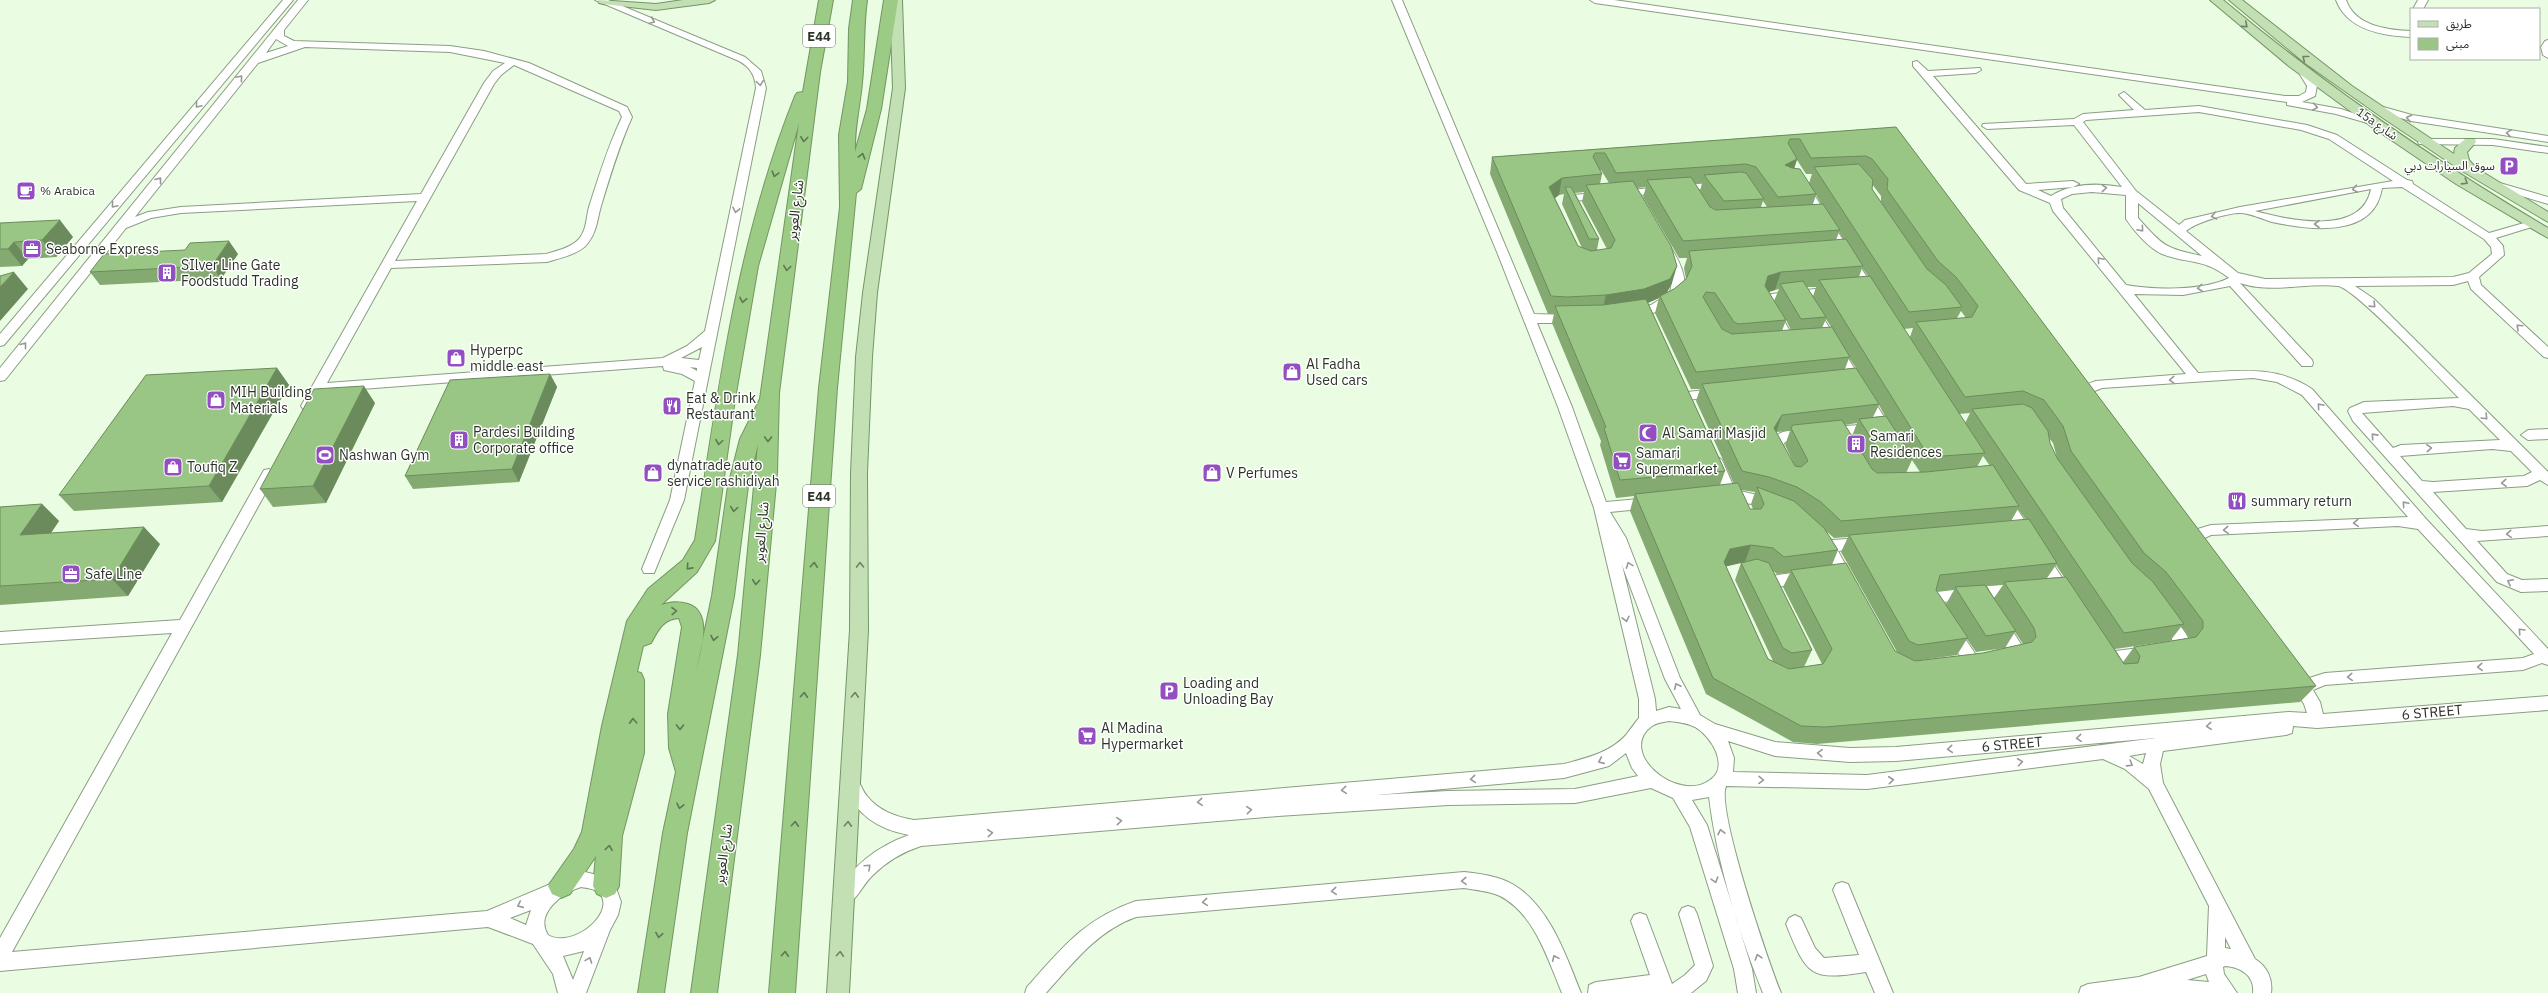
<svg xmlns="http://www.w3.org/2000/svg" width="2548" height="993" viewBox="0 0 2548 993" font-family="'IBM Plex Sans','Noto Sans Arabic',sans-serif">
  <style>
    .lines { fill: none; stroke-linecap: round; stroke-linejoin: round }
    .minor-casing { stroke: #8c9d85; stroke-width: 2 }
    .major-casing { stroke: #749664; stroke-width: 2 }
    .highway-casing { stroke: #749664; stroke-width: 2 }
    .minor { fill: #fff; fill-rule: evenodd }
    .major { fill: #c3e0b5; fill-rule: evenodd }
    .highway { fill: #9bcb84; fill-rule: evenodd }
    .wall { fill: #84aa72; fill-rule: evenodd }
    .shaded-wall { fill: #6b8b5c }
    .building { fill: #99c684; stroke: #6b8b5c }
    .oneway { stroke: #969a94 }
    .oneway2 { stroke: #708168 }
    .oneway3 { stroke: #5e7852 }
    .labels { text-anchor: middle; stroke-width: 3; stroke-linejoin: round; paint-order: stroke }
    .far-street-label { font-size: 12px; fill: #2c3429; stroke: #fff }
    .far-poi-label { font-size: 12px; fill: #2c3429; stroke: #fff; text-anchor: end }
    .shield { fill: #fff; stroke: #6b7169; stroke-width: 1 }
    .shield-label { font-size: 13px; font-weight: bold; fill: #2c3429 }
    .street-label { font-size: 14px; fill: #2c3429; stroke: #fff }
    .poi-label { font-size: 14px; fill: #2c3429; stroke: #fff; text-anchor: start }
  </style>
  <rect width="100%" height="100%" fill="#eafde2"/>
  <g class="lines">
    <g class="minor-casing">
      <path id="minor" d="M283,0H293L4,345L0,346V334Z
        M298,0H308L284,30V36L294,41L450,46L484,51L529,63L627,107L632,117C619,146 610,176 601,206C597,220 597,231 588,243C580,254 560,258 547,262L391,268L327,383L663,358L687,346L705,331L756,88C755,75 750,67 739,61L595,0H608L745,57L761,71L766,88L684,500L654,573H644L642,569L670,500L695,381L682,374L664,370L663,366L322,392L313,409H303L301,406L417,201L181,213L151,218L126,228L5,380L0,381V368ZM276,39L288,46L266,53ZM305,47L450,52L505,63L493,71L484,83L421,194L181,207L148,212L135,217L258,63ZM514,65L619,111L622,117C608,146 599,176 589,207C586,218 587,229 579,239C572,247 557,251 546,254L395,261L494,84L501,75ZM702,347L699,360L681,358ZM690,367L697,368V371Z
        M1392,0H1402L1534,314L1572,315L1578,319L1572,323H1537L1572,407L1606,502L1650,498L1657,503L1650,508L1610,512L1626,538L1680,678L1700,715L1715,724L1775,742L1850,748L1896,747L2289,712L2307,713L2304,704L2289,679L2291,674C2298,672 2302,673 2306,679L2325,673L2523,658L2534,654L2418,529L2398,526L2211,535L2192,544L2187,543L2185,539L2191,531L2211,525L2408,517L2302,395L2277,382L2253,378L2102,388L2092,392L2095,402L2093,405H2083L2078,394C2082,385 2087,384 2096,381L2186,374L2053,211L2050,203L2019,190L1913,66V62L1917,61L1928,71L1980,68L1981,70L1976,73L1933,76L2026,184L2073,181L2079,184L2073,187L2038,190L2051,196C2071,183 2099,183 2122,187L2074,125L1987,129L1982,126L1983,124L2074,119L2083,114L2134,110L2119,95L2124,92L2145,110L2199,106L2307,125L2337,135L2407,180L2412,181L2413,184L2489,233L2531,221L2535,222V226L2496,238L2503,246L2504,255L2479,277L2481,285L2548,347V358L2544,357L2471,289L2468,281L2453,285L2355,286L2374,299L2548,472V485L2540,480L2527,486L2433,492L2466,529L2482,531L2548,526V536L2477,541L2507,574L2522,580L2548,579V591L2521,592L2497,582L2353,421L2348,411L2350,408L2364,402L2459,398C2441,380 2355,288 2338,286C2306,282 2271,294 2240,283L2312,360L2313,363L2312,366H2302L2230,286L2183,295L2134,294L2198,373C2238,371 2277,365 2312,389L2427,520L2548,649V665L2542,663L2523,670L2325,685L2313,690L2320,702L2323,714L2548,696V710L2317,728L2293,726L2292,733L2286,735L2163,751L2160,764L2163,783L2255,959C2267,966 2273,979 2271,993H2253C2255,976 2241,967 2225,966L2223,967L2224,974L2237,993H2079L2081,987L2088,984L2139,977L2207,956L2209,906L2149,789L2125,769L2103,759L1867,789L1726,786C1716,809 1769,964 1781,993H1763C1738,931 1717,863 1709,797L1692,800L1707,825L1752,969L1756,993H1738L1734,969L1690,827L1673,798L1651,788L1575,803L1448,805L1278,816L921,846C903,852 887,861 873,875C863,884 856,902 844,906L838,904L835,898C849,867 878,846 909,835C877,829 856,814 843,785L845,780C849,778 853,777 857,780C861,784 863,792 867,796C879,811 896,817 914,820L1564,764C1586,758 1610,753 1626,735C1630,730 1634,724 1639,718V699L1594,508L1558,407L1497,252ZM2199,112L2301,130L2329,139L2393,181L2240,207L2185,220L2179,225L2136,191L2083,122L2086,120ZM2402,187L2484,239L2491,247L2492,254L2469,273L2453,277L2265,279L2238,273L2186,231C2195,223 2227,213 2240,213C2250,213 2262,219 2272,222C2309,230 2374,239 2382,188ZM2371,189C2362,237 2288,220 2255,211ZM2092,192L2126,195V219C2134,231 2149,248 2162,254C2188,264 2204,258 2229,278C2203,291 2155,290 2126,285L2063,208L2061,199L2072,194ZM2138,203L2202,256C2165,248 2164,247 2138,218ZM2453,406L2469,409L2500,440L2401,445L2393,448L2362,413ZM2492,449L2511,451L2532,472L2524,476L2433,482L2422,481L2400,456ZM1622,565L1665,679L1681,709L1669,707L1656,711L1655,699ZM1669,721C1678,722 1687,723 1695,727C1711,736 1730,766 1710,780C1678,804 1616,752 1652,726C1656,723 1664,722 1669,721ZM2156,738L1867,775L1733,772L1734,758L1728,741L1775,756L1850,762L1896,761ZM1626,753L1632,768L1638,776L1575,789L1448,791L1377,795L1564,778L1609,766ZM2146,753L2143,764L2129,756ZM2225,937L2231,949L2225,948ZM2206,974L2209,982L2187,980Z
        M1590,0H1614L2285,96H2299L2306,92L2307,86L2299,73L2304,70L2308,71L2317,86L2315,96L2302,102L2341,109L2376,121L2371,124L2336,114L2287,105V102L1595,3Z
        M2336,0H2346C2355,26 2387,30 2411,31V37C2383,36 2347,30 2336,0Z
        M2418,0H2428L2423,9H2413Z
        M2548,40V58L2543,55L2541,47L2545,41Z
        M2376,105L2412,115L2548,136V142L2411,121L2372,110V106Z
        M2423,139H2493L2548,147V153L2493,145L2419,144L2418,142Z
        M2493,181L2548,197V204L2489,186V182Z
        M1720,182L1724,183V187L1573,201L1567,198L1573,195Z
        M1803,184L1809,187L1877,293L1875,296H1867L1865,293L1797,187Z
        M1667,247L1671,248C1689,276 1693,300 1656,312C1648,314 1637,318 1629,316L1627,313L1629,310L1651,305L1670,293L1673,276L1661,251Z
        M1833,287L1837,288L1839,291L1837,294L1773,301L1796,342L1794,345H1786L1761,304L1763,295Z
        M1813,307L1819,311L1892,430L1894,433L1892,436H1882L1878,430L1873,433L1825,435L1823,432L1825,429L1830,427L1875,424L1807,311Z
        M1716,389L1721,390L1723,393L1721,396L1687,400L1680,396L1687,392Z
        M1807,429L1812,431L1814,434L1812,437L1785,442L1783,445L1787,455L1785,458H1775L1769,445C1776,429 1792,430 1807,429Z
        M2548,429V439L2528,440L2521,435L2528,430Z
        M1715,455L1722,460L1735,490L1776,499L1778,503L1776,507C1773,508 1728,500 1722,499L1720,495L1722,492L1708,460Z
        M269,469L276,474L12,952L487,911L581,871L605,877L615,885L621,902L618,915L610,930L586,993H558L553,974L533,944L488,927L0,971V938L172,633L0,644V632L180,620L264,470ZM581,887C588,888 597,889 601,895C614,915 572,949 548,935C534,913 564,892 581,887ZM531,910L526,925L510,918ZM584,951L573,980L563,956Z
        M2004,496L2009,497L2033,533L2035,537L2033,541H2023L1999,505L1997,501L1999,497Z
        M1826,537L1832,540L1863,538L1868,539L1870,543L1868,547L1838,551L1854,580L1852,584H1842L1819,542L1821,538Z
        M2041,551L2046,553L2070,590L2072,594L2070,598H2060L2036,561L2034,557L2036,553Z
        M1805,571L1810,573L1812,577L1810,581L1772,588L1767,586L1765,582L1767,578L1772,576Z
        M2018,583L2023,585L2025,589L2023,593L2018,595L1943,602L1947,611L1944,615H1934L1927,600L1929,596L1938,591Z
        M2165,612C2173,615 2185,629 2188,638C2189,644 2186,648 2182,652L2168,656L2163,654L2160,650L2163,646L2172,643V639L2157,618L2160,614Z
        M2000,617L2005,619L2024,649L2020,658L2006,663L2001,661L1998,657L2001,653L2008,650L1992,623L1995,619Z
        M1953,626L1958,628L1978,658L1980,662L1978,666L1972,668L1966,666L1948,636L1945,632L1948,628Z
        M2148,647L2153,649L2156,653L2153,657L2148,659L2107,664L2102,662L2099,658L2102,654L2107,652Z
        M1464,872C1481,874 1499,876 1514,885C1550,907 1566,956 1581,993H1562C1548,960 1535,914 1500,896C1489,891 1476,890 1464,888L1136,917C1097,931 1073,963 1046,993H1025L1027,987C1063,947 1084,919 1136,901Z
        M1842,882L1848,884L1893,993H1875L1866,972C1810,981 1807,976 1786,924L1789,918L1795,915L1801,918L1815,948L1824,958L1859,955L1833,890L1836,884Z
        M1688,906L1694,908L1697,914L1713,966L1706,981L1691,993H1588L1589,985L1596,982L1650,975L1631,921L1634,915L1640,913L1646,915L1672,984L1685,975L1695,965L1679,914L1682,908Z"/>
    </g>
    <g class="major-casing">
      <path id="major" d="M598,0L656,4L683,0H715L709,3L656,10L603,4L599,3Z
        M890,0H902L905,88L877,293L872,357L867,473L868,630L849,993H827L850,630L851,473L856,357L863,293L893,88Z
        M2210,0H2223C2325,85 2433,160 2548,228V238L2456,184L2372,127L2290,67Z
        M2229,0H2242L2352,86L2454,154L2455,148L2465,139H2475L2476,142L2467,152L2469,160L2476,168L2548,212V222L2462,171L2383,118L2305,63Z"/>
    </g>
    <g class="highway-casing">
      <path id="highway" d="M819,0H833L820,72L779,393L777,473L760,655L717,993H691L738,655L758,444L748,486L734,596L687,833L664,993H638L663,833L676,772L669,748L668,714L682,627L679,618C663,619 658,630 651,643L643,646L637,672L641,673L644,680V753L622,836L619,886L615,894L606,898L597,894L593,886L596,856L570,894L561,898L552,894L548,886L574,849L582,832L602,726L627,621L648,589L683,560L695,540C718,390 738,238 795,96L797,93L803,92ZM799,123L760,399L740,439L728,486L712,596L695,677C699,656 715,613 688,604C678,601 671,602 661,605L697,572L715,541L735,399L758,266Z
        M853,0H867C863,28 865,55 862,83C860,106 854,129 855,152L867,109L884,0H898L881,109L861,189L856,193L837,388L795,993H769L819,388L840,207L839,135L848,82L849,29Z"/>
    </g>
    <use href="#minor" class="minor"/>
    <use href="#major" class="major"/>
    <use href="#highway" class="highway"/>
  </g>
  <path class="wall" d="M1896,127L2316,686L2300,702L1817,744L1793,742L1706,694L1630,511L1634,496L1616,498L1600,445L1601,441L1552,323L1554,314H1548L1490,174L1492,157ZM1797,160L1806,174H1812L1809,183L1794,168ZM1600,170H1601L1609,183L1600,184L1602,174ZM1702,183L1700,191L1695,184ZM1872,184L1881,196V202L1872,189ZM1646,187L1643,197L1679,258H1687L1684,268L1686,279L1674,289L1667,292L1672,283L1637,188ZM1584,192L1582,202L1607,249L1597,250L1599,239L1575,193ZM1564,194L1562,204L1582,248L1578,246L1555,198L1559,195ZM1816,195L1821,204H1813ZM1763,201L1767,207H1761ZM1839,232L1844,240H1836ZM1862,268L1868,276L1859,277ZM1807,287H1816L1813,296ZM1779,289L1774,301L1768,292L1775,290ZM1659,298L1655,313L1691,389H1700L1696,401L1734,484L1720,485L1725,471L1648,303ZM1961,311L1966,318H1957ZM1826,319L1831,327L1822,328ZM1786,320L1791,330L1782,331ZM1913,328L1910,337L1904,329ZM1849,358L1856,368L1845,369ZM1879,405L1885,416L1873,417ZM1970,413L1965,423L1959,414ZM1857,423L1852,436L1845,425ZM1790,431L1785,445L1795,466L1776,432ZM2049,438L2053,443L2057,458L2050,443ZM1983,456L1990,466L1977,467ZM1912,460L1920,472L1906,473ZM1741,490L1755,492L1751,504L1753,509H1750ZM2018,509L2026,520L2011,521ZM1826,531L1834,538L1848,537L1841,552L1897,652L1895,651L1832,565L1838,550ZM1745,562L1741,563L1735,580L1773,661L1768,659L1726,566ZM2056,565L2064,577L2047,578ZM1773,571L1777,574L1790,573L1783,587L1822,664L1804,667L1812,650ZM2003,585L1994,598L1987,586ZM1954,590L1946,604L1937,592ZM2181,627L2189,638L2134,647L2123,662L2115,649L2170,641ZM2015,632L2023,644L1983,653L1915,661L1957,655L1967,639L1976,652L2005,648Z
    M0,223L73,237L56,257L28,259L22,266L0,267Z
    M238,254L221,279L100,285L90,272Z
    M277,368L289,385L222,502L74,511L59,495Z
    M550,374L557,387L519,482L413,489L405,476Z
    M375,403L326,503L273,507L260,489Z
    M42,504L59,521L51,533L160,544L128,596L0,605V507Z"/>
  <path class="shaded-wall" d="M1797,159L1792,176L1785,165Z
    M1562,178L1559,195L1547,204L1549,187Z
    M60,220L73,237L56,257L42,240Z
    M229,241L238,254L221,279L212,266Z
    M14,242L28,259L22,266L8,249Z
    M1677,266L1672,283L1665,296H1660L1659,298L1640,306L1602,312L1606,295Z
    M14,272L28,289L0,321V287Z
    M1781,272L1775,290L1763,294L1768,276Z
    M277,368L289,385L222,502L209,486Z
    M550,374L557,387L519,482L512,469Z
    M364,386L375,403L326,503L313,486Z
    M1782,415L1776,433L1774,428Z
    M42,504L59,521L38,552L20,535Z
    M144,527L160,544L128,596L112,579Z
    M1751,545L1745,562L1724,567V562L1730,549Z"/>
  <path class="building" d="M1896,127L2316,686L1825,727L1801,726L1713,678L1635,494L1738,483L1750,509H1761L1764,504L1757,487L1794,501L1824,528L1838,550L1784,557L1773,548L1751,545L1730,549L1724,562L1768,659L1789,669L1823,664L1832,649L1791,570L1846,563L1895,651L1915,661L1983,653L2032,642L2036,637L2034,628L2004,582L2066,577L2124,664L2138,663L2140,656L2134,647L2196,637L2203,628V621L2166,572L2144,553L2071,451L2063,426L2044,400L2023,391L1965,397L1916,322L1972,317L1978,306L1956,277L1938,261L1891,195L1887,189L1888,179L1872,159L1866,156L1811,158L1800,139H1790L1788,143L1797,159L1785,165L1792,168L1800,169L1816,194L1778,197L1756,167L1746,164L1616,173L1605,153H1595L1593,157L1602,174L1562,178L1549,187L1578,246L1591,251L1611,248L1615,240L1586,185L1633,181L1671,246L1677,266L1670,279L1644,289L1606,295L1567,297L1551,296L1492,157Z
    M1859,164L1873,180L1872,189L1927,269L1946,285L1962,307L1909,312L1814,167Z
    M1741,172L1746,173L1764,199L1724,201L1704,175Z
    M1691,177L1710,207L1716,210L1823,204L1840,230L1683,241L1647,180Z
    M1565,187H1571L1599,239H1589Z
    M60,220L42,240L14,242L8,249H0V223Z
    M1846,239L1863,266L1781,272L1768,276L1765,286L1786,320L1738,324L1734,322L1715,293L1706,292L1703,297L1722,329L1732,334L1832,327L1850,357L1696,372L1660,296L1674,289L1686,279L1692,266L1689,251Z
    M229,241L212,266L90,272L104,254L185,250L190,243Z
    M14,272L0,287V276Z
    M1870,276L1985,453L1929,457L1819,280Z
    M1803,281L1826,317L1801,319L1780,284Z
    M1646,299L1725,471L1620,480L1604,428L1606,427L1555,306L1603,305Z
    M277,368L209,486L59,495L146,375Z
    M1856,368L1879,404L1782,415L1774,428L1795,466L1801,467L1808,461L1791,428L1793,425L1842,420L1872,469L1877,473L1926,472L1993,465L2019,506L1841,521L1821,502L1797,487L1769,477L1742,471L1702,384Z
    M550,374L512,469L405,476L450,380Z
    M364,386L313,486L260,489L314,389Z
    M2023,404L2032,408L2048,431L2050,443L2057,458L2132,563L2153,582L2184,624L2124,633L1972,409Z
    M1886,416L1913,458L1884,459L1859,419Z
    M42,504L20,535L144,527L112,579L0,586V507Z
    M2029,519L2057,563L1940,575L1936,590L1968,638L1918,645L1909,641L1849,535Z
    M1757,559L1769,563L1812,650L1792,653L1783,648L1741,563Z
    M1985,585L2016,631L1986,636L1955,587Z"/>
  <defs><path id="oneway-chevron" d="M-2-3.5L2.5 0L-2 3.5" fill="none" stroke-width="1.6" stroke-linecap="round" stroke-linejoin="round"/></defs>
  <g class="oneway">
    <use href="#oneway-chevron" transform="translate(652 21) rotate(22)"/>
    <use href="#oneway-chevron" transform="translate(240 78) rotate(-50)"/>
    <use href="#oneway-chevron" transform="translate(760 83) rotate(82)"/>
    <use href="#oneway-chevron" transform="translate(198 105) rotate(130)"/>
    <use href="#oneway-chevron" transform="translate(2315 107) rotate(10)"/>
    <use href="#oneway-chevron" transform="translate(2409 118) rotate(-168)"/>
    <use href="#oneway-chevron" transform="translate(2509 133) rotate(-171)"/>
    <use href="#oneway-chevron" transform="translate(159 180) rotate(-52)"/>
    <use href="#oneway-chevron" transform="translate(2104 188) rotate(-5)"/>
    <use href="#oneway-chevron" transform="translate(2355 189) rotate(170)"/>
    <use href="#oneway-chevron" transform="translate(114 205) rotate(130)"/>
    <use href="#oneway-chevron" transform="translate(736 210) rotate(102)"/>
    <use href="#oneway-chevron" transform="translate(2214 216) rotate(168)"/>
    <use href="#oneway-chevron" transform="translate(2317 224) rotate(180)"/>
    <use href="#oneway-chevron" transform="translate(2141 229) rotate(49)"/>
    <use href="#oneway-chevron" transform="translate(2100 260) rotate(-130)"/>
    <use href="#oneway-chevron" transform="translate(2200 288) rotate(174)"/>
    <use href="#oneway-chevron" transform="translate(2373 305) rotate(44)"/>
    <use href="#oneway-chevron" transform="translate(2519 327) rotate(-137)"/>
    <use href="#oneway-chevron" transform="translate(24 345) rotate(-52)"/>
    <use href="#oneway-chevron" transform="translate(2172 380) rotate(176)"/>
    <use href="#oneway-chevron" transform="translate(2320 406) rotate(-131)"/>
    <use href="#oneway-chevron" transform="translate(2485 417) rotate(45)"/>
    <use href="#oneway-chevron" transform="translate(2374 436) rotate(-132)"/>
    <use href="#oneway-chevron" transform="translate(2429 448) rotate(-4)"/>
    <use href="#oneway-chevron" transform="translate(2504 483) rotate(177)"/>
    <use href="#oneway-chevron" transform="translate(2405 504) rotate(-131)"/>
    <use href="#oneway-chevron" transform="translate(2356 523) rotate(177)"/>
    <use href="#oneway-chevron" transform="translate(2226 530) rotate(177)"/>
    <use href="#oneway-chevron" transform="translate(2509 534) rotate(176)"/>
    <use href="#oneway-chevron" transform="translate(1629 565) rotate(-111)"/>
    <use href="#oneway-chevron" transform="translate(2510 582) rotate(-153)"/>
    <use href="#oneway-chevron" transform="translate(1626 619) rotate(77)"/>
    <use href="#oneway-chevron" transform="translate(2521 631) rotate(-133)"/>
    <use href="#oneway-chevron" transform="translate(2480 667) rotate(176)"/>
    <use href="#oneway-chevron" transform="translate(2350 677) rotate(176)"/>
    <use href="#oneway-chevron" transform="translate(1677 686) rotate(-116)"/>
    <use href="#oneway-chevron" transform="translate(2209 726) rotate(175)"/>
    <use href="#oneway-chevron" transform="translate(2079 738) rotate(175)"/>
    <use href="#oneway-chevron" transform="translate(1950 749) rotate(175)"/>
    <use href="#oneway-chevron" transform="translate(1820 753) rotate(-176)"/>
    <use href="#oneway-chevron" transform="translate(1601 761) rotate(156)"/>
    <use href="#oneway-chevron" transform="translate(2020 762) rotate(-8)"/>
    <use href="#oneway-chevron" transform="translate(2130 764) rotate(32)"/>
    <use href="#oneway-chevron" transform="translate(1473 779) rotate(175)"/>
    <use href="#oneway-chevron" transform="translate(1761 780) rotate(1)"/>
    <use href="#oneway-chevron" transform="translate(1891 780) rotate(-6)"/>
    <use href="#oneway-chevron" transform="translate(1344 790) rotate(175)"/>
    <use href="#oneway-chevron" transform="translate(1200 802) rotate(175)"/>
    <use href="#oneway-chevron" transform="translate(1249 810) rotate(-5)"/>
    <use href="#oneway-chevron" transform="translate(1119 821) rotate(-5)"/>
    <use href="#oneway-chevron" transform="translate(1721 832) rotate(-102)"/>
    <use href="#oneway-chevron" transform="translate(990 833) rotate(-5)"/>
    <use href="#oneway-chevron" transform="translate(868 867) rotate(-43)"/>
    <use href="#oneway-chevron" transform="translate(1715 880) rotate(73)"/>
    <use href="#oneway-chevron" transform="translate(1464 881) rotate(178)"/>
    <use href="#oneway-chevron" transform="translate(1334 891) rotate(175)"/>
    <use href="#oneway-chevron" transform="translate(1205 902) rotate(175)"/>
    <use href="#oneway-chevron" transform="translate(520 905) rotate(156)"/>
    <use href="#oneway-chevron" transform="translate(1758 957) rotate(-107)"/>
    <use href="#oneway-chevron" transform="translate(1555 958) rotate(-114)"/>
    <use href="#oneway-chevron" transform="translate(589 960) rotate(-70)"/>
  </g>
  <g class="oneway2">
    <use href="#oneway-chevron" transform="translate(2245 25) rotate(40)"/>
    <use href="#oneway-chevron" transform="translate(2305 58) rotate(-142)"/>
    <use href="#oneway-chevron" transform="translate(2465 182) rotate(32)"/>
    <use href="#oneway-chevron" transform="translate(860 565) rotate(-91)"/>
    <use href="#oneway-chevron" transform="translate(855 695) rotate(-87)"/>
    <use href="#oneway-chevron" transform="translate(848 824) rotate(-87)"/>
    <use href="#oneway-chevron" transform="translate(840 954) rotate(-86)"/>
  </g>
  <g class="oneway3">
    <use href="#oneway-chevron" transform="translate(804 139) rotate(97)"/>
    <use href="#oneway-chevron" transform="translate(862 156) rotate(-75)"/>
    <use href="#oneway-chevron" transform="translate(775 174) rotate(105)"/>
    <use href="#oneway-chevron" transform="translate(787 268) rotate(98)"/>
    <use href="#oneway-chevron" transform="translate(743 300) rotate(101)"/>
    <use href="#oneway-chevron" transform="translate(768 439) rotate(92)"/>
    <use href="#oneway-chevron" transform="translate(719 442) rotate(98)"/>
    <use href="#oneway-chevron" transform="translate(734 509) rotate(98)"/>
    <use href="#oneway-chevron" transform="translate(814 565) rotate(-85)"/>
    <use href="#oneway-chevron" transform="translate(689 567) rotate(132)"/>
    <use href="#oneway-chevron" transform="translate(756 582) rotate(95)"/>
    <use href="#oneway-chevron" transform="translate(674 611) rotate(-1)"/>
    <use href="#oneway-chevron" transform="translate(714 638) rotate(101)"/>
    <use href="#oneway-chevron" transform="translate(804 695) rotate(-86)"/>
    <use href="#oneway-chevron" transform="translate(633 721) rotate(-93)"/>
    <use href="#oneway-chevron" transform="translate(680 727) rotate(91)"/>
    <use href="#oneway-chevron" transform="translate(680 806) rotate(102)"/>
    <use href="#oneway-chevron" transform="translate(795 824) rotate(-86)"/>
    <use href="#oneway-chevron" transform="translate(609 848) rotate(-83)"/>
    <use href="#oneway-chevron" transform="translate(659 935) rotate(99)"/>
    <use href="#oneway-chevron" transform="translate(785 954) rotate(-86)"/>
  </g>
  <defs>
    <g id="parking-square" transform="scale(1)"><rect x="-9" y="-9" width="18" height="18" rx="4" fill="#934ec2" stroke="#fff"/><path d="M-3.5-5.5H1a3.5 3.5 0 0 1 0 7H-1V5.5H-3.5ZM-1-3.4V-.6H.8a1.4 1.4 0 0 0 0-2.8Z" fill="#fff"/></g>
    <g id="cafe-square" transform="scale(1)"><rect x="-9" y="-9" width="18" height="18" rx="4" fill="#934ec2" stroke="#fff"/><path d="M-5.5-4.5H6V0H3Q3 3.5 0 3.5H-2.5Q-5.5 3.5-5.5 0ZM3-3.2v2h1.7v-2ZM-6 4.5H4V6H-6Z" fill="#fff"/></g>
    <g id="office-square" transform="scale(1)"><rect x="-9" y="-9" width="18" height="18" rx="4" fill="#934ec2" stroke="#fff"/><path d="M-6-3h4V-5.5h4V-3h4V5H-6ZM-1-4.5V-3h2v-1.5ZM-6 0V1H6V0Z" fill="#fff"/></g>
    <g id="building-square" transform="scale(1)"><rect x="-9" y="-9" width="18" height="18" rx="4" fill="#934ec2" stroke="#fff"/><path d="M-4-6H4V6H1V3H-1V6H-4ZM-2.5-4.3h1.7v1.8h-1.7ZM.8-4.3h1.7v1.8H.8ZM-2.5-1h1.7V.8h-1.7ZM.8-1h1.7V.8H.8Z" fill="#fff"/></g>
    <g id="shop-square" transform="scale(1)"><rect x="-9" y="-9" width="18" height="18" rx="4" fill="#934ec2" stroke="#fff"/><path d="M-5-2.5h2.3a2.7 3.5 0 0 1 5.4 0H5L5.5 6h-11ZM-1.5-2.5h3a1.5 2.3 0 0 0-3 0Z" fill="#fff"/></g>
    <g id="restaurant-square" transform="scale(1)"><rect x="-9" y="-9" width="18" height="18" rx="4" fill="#934ec2" stroke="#fff"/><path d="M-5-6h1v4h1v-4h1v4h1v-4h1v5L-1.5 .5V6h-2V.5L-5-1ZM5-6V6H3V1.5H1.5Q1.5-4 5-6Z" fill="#fff"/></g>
    <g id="mosque-square" transform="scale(1)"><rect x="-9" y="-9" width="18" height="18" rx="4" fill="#934ec2" stroke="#fff"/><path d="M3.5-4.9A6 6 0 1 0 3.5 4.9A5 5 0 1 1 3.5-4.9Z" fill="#fff"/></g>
    <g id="stadium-square" transform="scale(1)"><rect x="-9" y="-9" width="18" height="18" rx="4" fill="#934ec2" stroke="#fff"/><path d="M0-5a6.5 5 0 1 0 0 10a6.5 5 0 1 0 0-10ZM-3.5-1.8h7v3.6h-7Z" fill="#fff"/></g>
    <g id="supermarket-square" transform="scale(1)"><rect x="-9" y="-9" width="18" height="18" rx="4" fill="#934ec2" stroke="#fff"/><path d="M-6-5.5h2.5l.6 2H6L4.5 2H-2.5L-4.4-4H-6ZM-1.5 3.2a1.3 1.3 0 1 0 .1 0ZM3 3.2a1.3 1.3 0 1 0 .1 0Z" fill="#fff"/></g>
  </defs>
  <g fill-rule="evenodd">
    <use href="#parking-square" x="2509" y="166"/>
    <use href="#cafe-square" x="26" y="191"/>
    <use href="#office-square" x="32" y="249"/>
    <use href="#building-square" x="167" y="273"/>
    <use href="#shop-square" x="456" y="358"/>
    <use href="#shop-square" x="1292" y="372"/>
    <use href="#shop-square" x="216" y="400"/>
    <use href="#restaurant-square" x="672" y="406"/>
    <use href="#mosque-square" x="1648" y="433"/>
    <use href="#building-square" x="459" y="440"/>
    <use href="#building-square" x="1856" y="444"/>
    <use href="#stadium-square" x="325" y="455"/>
    <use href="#supermarket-square" x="1622" y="461"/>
    <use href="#shop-square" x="173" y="467"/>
    <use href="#shop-square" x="653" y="473"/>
    <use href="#shop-square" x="1212" y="473"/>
    <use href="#restaurant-square" x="2237" y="501"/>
    <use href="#office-square" x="71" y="574"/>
    <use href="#parking-square" x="1169" y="691"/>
    <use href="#supermarket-square" x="1087" y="736"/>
  </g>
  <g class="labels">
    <g class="far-street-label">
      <text transform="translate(2377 124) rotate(35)" y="4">15a شارع</text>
    </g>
    <g class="far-poi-label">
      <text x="2495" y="170">سوق السيارات دبي</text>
      <text x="40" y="195" text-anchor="start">% Arabica</text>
    </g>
    <g class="shield">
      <rect x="803" y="25" width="32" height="22" rx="3"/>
      <rect x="803" y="485" width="32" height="22" rx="3"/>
    </g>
    <g class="shield-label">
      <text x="819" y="41">E44</text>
      <text x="819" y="501">E44</text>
    </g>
    <g class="street-label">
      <text transform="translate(795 210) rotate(-83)" y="5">شارع العوير</text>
      <text transform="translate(761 532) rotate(-85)" y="5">شارع العوير</text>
      <text transform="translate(2432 712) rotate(-5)" y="5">6 STREET</text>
      <text transform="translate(2012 744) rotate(-5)" y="5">6 STREET</text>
      <text transform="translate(723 854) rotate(-82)" y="5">شارع العوير</text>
    </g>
    <g class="poi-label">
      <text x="46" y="254">Seaborne Express</text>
      <text x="181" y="270">SIlver Line Gate<tspan x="181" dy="16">Foodstudd Trading</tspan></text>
      <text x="470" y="355">Hyperpc<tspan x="470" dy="16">middle east</tspan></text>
      <text x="1306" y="369">Al Fadha<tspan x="1306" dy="16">Used cars</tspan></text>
      <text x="230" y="397">MIH Building<tspan x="230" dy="16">Materials</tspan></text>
      <text x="686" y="403">Eat &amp; Drink<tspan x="686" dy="16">Restaurant</tspan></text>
      <text x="473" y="437">Pardesi Building<tspan x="473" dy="16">Corporate office</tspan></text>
      <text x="1662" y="438">Al Samari Masjid</text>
      <text x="1870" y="441">Samari<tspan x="1870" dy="16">Residences</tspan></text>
      <text x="1636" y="458">Samari<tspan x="1636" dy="16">Supermarket</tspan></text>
      <text x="339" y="460">Nashwan Gym</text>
      <text x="667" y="470">dynatrade auto<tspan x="667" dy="16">service rashidiyah</tspan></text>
      <text x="187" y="472">Toufiq Z</text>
      <text x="1226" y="478">V Perfumes</text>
      <text x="2251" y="506">summary return</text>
      <text x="85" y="579">Safe Line</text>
      <text x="1183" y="688">Loading and<tspan x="1183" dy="16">Unloading Bay</tspan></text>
      <text x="1101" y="733">Al Madina<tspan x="1101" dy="16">Hypermarket</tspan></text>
    </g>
  </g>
  <rect x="2410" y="8" width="130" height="52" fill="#ffffff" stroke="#abaea9"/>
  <rect x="2418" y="21" width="20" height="6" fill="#c3e0b5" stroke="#abaea9"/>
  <text x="2446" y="28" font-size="12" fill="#2c3429">طريق</text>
  <rect x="2418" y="38" width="20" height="12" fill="#99c684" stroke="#abaea9"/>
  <text x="2446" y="48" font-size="12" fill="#2c3429">مبنى</text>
</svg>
